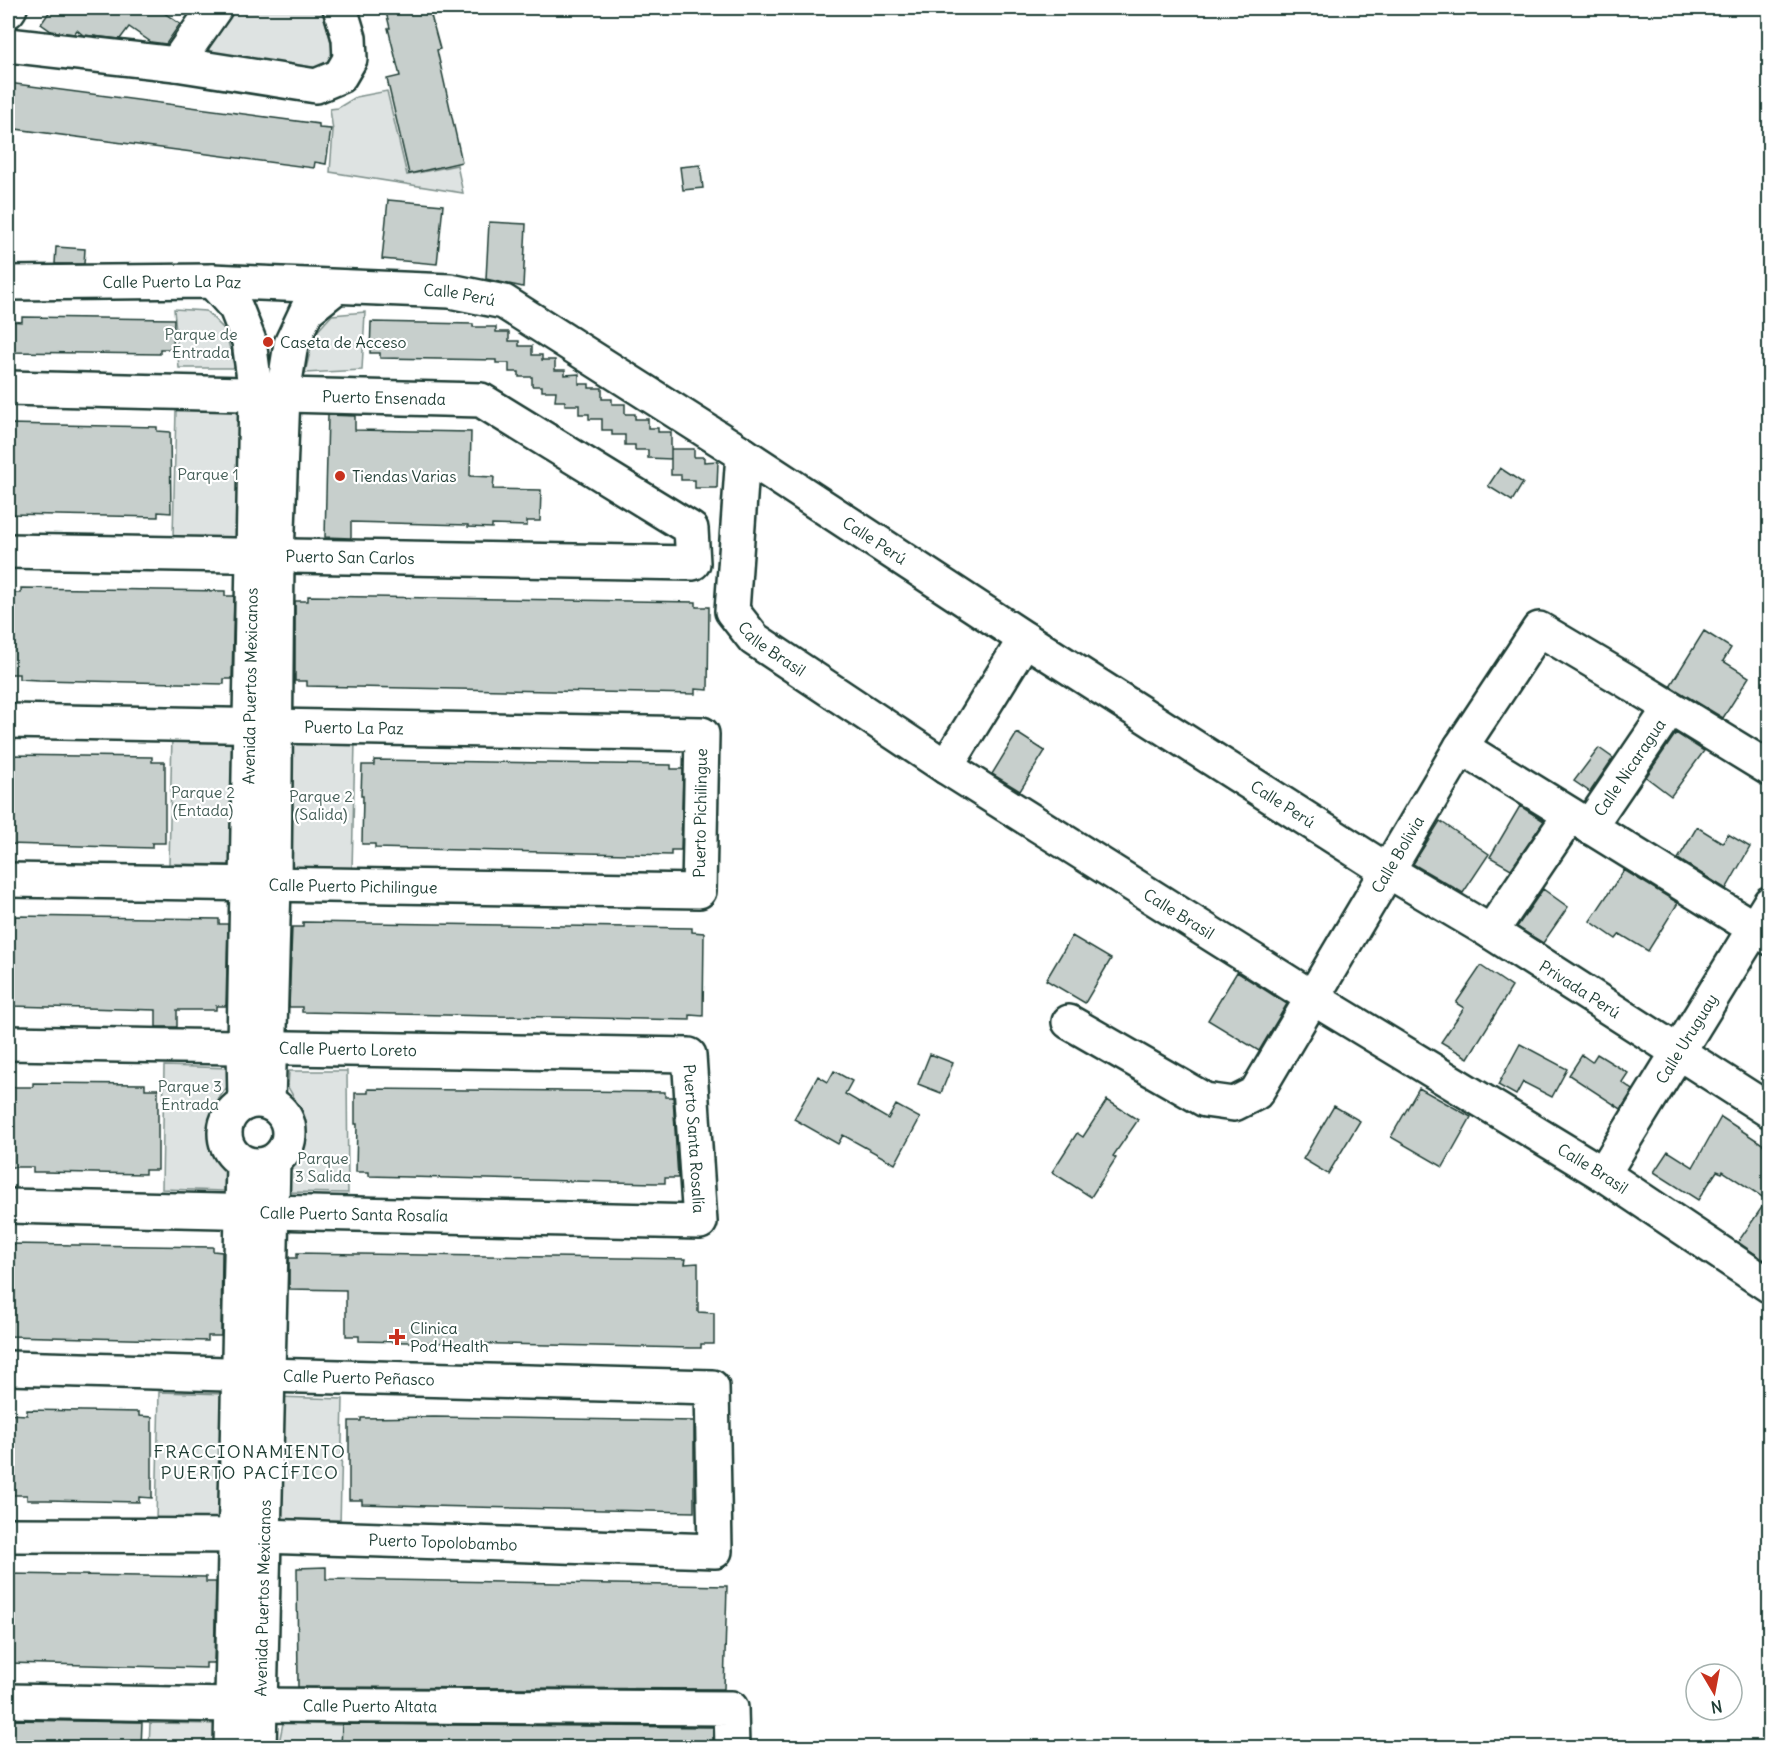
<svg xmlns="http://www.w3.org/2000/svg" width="1777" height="1755" viewBox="0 0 1777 1755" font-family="Delius,sans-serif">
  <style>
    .green { fill: #dee3e2; stroke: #7e908b; stroke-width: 1.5 }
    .building { fill: #c7cfcc; stroke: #1f3d34; stroke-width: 1.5 }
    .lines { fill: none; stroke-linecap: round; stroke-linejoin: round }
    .minor-casing { stroke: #1f3d34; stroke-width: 38 }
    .minor { stroke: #fff; stroke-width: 33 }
    .poi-dot { fill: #c8321e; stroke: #fff; stroke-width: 2 }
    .labels { text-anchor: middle; stroke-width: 4.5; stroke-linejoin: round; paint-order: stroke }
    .street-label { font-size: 16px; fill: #1f3d34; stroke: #fff }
    .park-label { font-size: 16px; fill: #455e57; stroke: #fff }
    .poi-label { font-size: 16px; fill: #1f3d34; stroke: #fff; text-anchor: start }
    .neighbourhood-label { font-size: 18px; letter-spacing: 1.5px; fill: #1f3d34; stroke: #fff }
  </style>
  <rect width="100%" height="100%" fill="#fff"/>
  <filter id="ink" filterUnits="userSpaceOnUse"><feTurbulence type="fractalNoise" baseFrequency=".0167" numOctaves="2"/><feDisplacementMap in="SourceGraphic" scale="12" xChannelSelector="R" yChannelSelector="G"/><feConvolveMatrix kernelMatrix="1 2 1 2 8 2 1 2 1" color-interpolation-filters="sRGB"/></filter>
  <g filter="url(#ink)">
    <path class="green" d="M233,8H321C324,19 334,45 332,55C331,62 325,66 319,68L213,54L210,51L207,44Z
      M387,91L407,175L457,165L463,193L330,172L333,131L330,109L338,108L356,97Z
      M174,309L206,311L225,330L235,368H179Z
      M365,312L362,370L305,373L314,335L332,315Z
      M176,410L242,412L239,538L173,537Z
      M172,736L238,738L235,865L169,864Z
      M289,741L355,742L352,870L286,868Z
      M164,1066L230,1068V1083L217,1101L209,1123L214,1153L225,1170L224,1191L162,1189Z
      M289,1071H347L348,1193L284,1192L286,1177L298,1156L306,1135L301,1110L288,1087Z
      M159,1392L225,1394L223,1521L156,1520Z
      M277,1397L343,1399L340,1526L274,1524Z
      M150,1723L217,1724L216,1743L214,1747L149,1748Z
      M283,1723L342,1725V1747H281L279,1743Z"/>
    <path class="building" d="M44,8H157L180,24L166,44L151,42L129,27L120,39L83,35L77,30L74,34L51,31L41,24L50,11Z
      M385,8H429L440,49L437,50L462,162L409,174L387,79L400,76L388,28H390Z
      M8,83L319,124V128L331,129L326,164L315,162L314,168L8,128Z
      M700,165L703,188L683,190L680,167Z
      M388,200L443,205L437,264L382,259Z
      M489,222L526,224L523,287L486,279Z
      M56,247L85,249L84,264H55Z
      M22,317L174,319L173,349H160V354L8,352V321L22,322Z
      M371,322L473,324V327H496V332H509V341H519V346H532V355H542V360H555V370H565V375L579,374V384H589V388H602V399H612V404H625V414H635V419H648V428H658V432H671V459L648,458V450H635V445H625V435H612V430H602V419H589V414H579V405H565V401H555L556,391H542V386H532V377H519V372H509V363H496V360L380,358V353H370Z
      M328,415L355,416V430L471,432L470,476L494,477L493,489L541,490L540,521H527V526L492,525V528L468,527V525L351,522V538L325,537Z
      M8,424L157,427V431L170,432L171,513L158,512V517L8,514Z
      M671,449H694V457H704V462L718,461L717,488H695V480H681V475H671Z
      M1500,468L1523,483L1512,501L1488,486Z
      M21,588L225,591V596H234L232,679H224V684L39,680L19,679V674H8V593H21Z
      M308,596L696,602V607H709L708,690L695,689V694L307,686V681H295V601H308Z
      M1704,631L1731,648L1723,661L1749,677L1723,718L1670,686Z
      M1017,733L1045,751L1020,791L992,774Z
      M1676,733L1704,751L1671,796L1646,777Z
      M1599,748L1613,758L1590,792L1574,781Z
      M8,755L152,757V762H165V843H152V848L8,844Z
      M374,760L671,765V769H683L681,850H671V855L375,848V844H362L363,796H361L362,765H374Z
      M1520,806L1544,821L1511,869L1490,857Z
      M1440,821L1489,854L1463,893L1413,864Z
      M1697,827L1723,843L1728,834L1750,847L1726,889L1678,859Z
      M1624,870L1678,903L1648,951L1620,934L1616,939L1590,921Z
      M1543,889L1568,907L1543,943L1517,927Z
      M15,916L219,919V924H228L226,1006H216V1010H177V1027H156V1010L12,1006V1001H8V921H15Z
      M303,922L692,928V932L704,933L703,1016L690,1015V1020L302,1012V1007H289L292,927H303Z
      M1072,936L1111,959L1085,1003L1046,980Z
      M1481,966L1512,987L1468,1058L1441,1042L1464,1008L1456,1003Z
      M1237,972L1287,1004L1259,1051L1208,1020Z
      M1520,1044L1567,1069L1552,1097L1523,1082L1516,1095L1498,1085Z
      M930,1054L953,1063L941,1093L918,1084Z
      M1597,1054L1628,1073L1622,1082L1633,1090L1621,1109L1569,1075L1582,1055L1592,1062Z
      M834,1071L852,1081L845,1094L888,1119L896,1105L920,1118L895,1164L843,1135L838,1144L794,1119L818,1076L828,1082Z
      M33,1083L145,1084V1089H158V1170H145V1174L43,1172H33V1167H8V1087H33Z
      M1419,1088L1471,1117L1443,1167L1391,1137Z
      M368,1089L665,1092V1097H673L678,1178H665V1183H654L369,1176V1172H356L357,1124H355V1093H368Z
      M1107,1100L1138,1120L1113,1156L1116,1158L1091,1197L1052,1172L1077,1133L1083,1137Z
      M1334,1106L1360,1121L1328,1174L1303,1159Z
      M1721,1117L1770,1149V1252L1764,1260L1738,1242L1767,1200L1723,1171L1722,1173L1717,1171L1698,1200L1654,1172L1668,1151L1693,1167Z
      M9,1244L213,1247V1251L222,1252L221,1336H208V1341L8,1336V1249H9Z
      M297,1253L686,1259L685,1264L698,1263V1312L714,1313V1344H701V1348H691L359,1341V1336H346V1290L289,1289V1258H297Z
      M27,1410L139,1412V1416L152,1417V1498L139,1497V1502L47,1500H27V1495H8V1414L27,1415Z
      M434,1417L694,1421V1512L428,1506L362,1504V1500H349V1421H361V1418Z
      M326,1567V1579L727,1586L724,1689L298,1687L297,1568Z
      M8,1574L206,1577V1582H216L214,1663H206V1668L8,1663Z
      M8,1720L142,1722L141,1748H8Z
      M342,1724L713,1727V1748H341Z"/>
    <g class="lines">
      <g class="minor-casing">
        <g id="minor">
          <path d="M8,11L10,8"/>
          <path d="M8,45L176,64L316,86L340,76L350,59L349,38L340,8"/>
          <path d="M176,64L215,8"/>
          <path d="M212,281L236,308L249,341L256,394L244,1047L245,1103"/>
          <path id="s1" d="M8,283L212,281L450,291L504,302L743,454L1025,639L1388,871L1491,932L1770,1111"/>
          <path id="s2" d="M8,388L481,400L691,529L693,563L8,551"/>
          <path id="s3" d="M743,454L732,611L754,639L946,767L1313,998L1603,1174L1770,1286"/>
          <path id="s4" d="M8,721L702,734L699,891L8,880"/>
          <path d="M1461,747L1770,938"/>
          <path d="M946,767L1025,639"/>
          <path id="s5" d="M1589,827L1670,708"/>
          <path d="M1491,932L1570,815"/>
          <path id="s6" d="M1069,1022L1205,1100L1234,1104L1256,1093L1461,747L1539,629L1625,680L1770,769"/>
          <path id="s7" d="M8,1043L689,1055L700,1222L8,1206"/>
          <circle cx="257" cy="1133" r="32"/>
          <path d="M268,1102L274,884L277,556L283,394L291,344L307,310L336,287"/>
          <path id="s8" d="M1603,1174L1770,903"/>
          <path id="s9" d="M8,1368L712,1387L715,1551L263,1536L8,1535"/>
          <path id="s10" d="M8,1701L232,1705L731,1708L732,1748"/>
          <path d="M231,1748L243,1163"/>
          <path id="s11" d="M259,1748L273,1162"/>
        </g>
      </g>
      <use href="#minor" class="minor"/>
    </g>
  </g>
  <g class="poi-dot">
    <circle cx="268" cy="342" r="6"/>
    <circle cx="340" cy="476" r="6"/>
    <path d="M394 1328h6v6h6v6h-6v6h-6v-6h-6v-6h6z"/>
  </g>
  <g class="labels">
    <g class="street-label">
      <text dy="6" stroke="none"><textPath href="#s1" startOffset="164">Calle Puerto La Paz</textPath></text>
      <text dy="6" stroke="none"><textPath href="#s1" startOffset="452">Calle Perú</textPath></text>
      <text dy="6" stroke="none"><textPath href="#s2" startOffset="376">Puerto Ensenada</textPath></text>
      <text dy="6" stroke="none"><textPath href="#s1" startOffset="938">Calle Perú</textPath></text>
      <text transform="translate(350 557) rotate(1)" y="6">Puerto San Carlos</text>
      <text dy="6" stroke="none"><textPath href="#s3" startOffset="213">Calle Brasil</textPath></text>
      <text transform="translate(250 686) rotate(-89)" y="6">Avenida Puertos Mexicanos</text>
      <text dy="6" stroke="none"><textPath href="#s4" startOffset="346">Puerto La Paz</textPath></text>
      <text dy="6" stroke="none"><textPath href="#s5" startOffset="72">Calle Nicaragua</textPath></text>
      <text dy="6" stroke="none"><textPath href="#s1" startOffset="1424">Calle Perú</textPath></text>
      <text transform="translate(700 813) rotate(-89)" y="6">Puerto Pichilingue</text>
      <text dy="6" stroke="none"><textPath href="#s6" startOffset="488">Calle Bolivia</textPath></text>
      <text transform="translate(353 886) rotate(1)" y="6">Calle Puerto Pichilingue</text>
      <text dy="6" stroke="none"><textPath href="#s3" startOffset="699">Calle Brasil</textPath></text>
      <text dy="6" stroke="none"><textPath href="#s1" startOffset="1774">Privada Perú</textPath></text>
      <text dy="6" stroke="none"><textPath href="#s8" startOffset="159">Calle Uruguay</textPath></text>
      <text dy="6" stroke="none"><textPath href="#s7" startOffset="340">Calle Puerto Loreto</textPath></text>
      <text dy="6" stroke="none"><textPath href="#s7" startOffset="765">Puerto Santa Rosalía</textPath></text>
      <text dy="6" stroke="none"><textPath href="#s3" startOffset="1185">Calle Brasil</textPath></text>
      <text transform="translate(354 1214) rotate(1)" y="6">Calle Puerto Santa Rosalía</text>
      <text dy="6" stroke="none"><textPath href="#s9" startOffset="351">Calle Puerto Peñasco</textPath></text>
      <text transform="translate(443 1542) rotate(2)" y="6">Puerto Topolobambo</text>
      <text dy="6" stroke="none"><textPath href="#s11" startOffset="150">Avenida Puertos Mexicanos</textPath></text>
      <text dy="6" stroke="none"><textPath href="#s10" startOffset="362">Calle Puerto Altata</textPath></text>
    </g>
    <g class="park-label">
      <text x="201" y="340">Parque de<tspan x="201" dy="18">Entrada</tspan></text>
      <text x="208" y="480">Parque 1</text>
      <text x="203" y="798">Parque 2<tspan x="203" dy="18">(Entada)</tspan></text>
      <text x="321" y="802">Parque 2<tspan x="321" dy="18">(Salida)</tspan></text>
      <text x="190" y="1092">Parque 3<tspan x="190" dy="18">Entrada</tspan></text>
      <text x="323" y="1164">Parque<tspan x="323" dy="18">3 Salida</tspan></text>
    </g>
    <g class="poi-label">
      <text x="280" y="348">Caseta de Acceso</text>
      <text x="352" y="482">Tiendas Varias</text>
      <text x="410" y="1334">Clinica<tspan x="410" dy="18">Pod Health</tspan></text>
    </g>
    <g class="neighbourhood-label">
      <text x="250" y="1458">FRACCIONAMIENTO<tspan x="250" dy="21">PUERTO PACÍFICO</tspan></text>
    </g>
  </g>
  <rect width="1777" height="1755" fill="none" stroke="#fff" stroke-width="30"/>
  <rect x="15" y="15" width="1747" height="1725" fill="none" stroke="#1f3d34" stroke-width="2" filter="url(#ink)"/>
  <g transform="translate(1714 1692) rotate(170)"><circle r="28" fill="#ffffff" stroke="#a5b1ae" stroke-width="1.5"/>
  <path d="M0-4.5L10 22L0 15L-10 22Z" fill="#c8321e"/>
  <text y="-9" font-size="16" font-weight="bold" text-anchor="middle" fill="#1f3d34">N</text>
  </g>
</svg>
